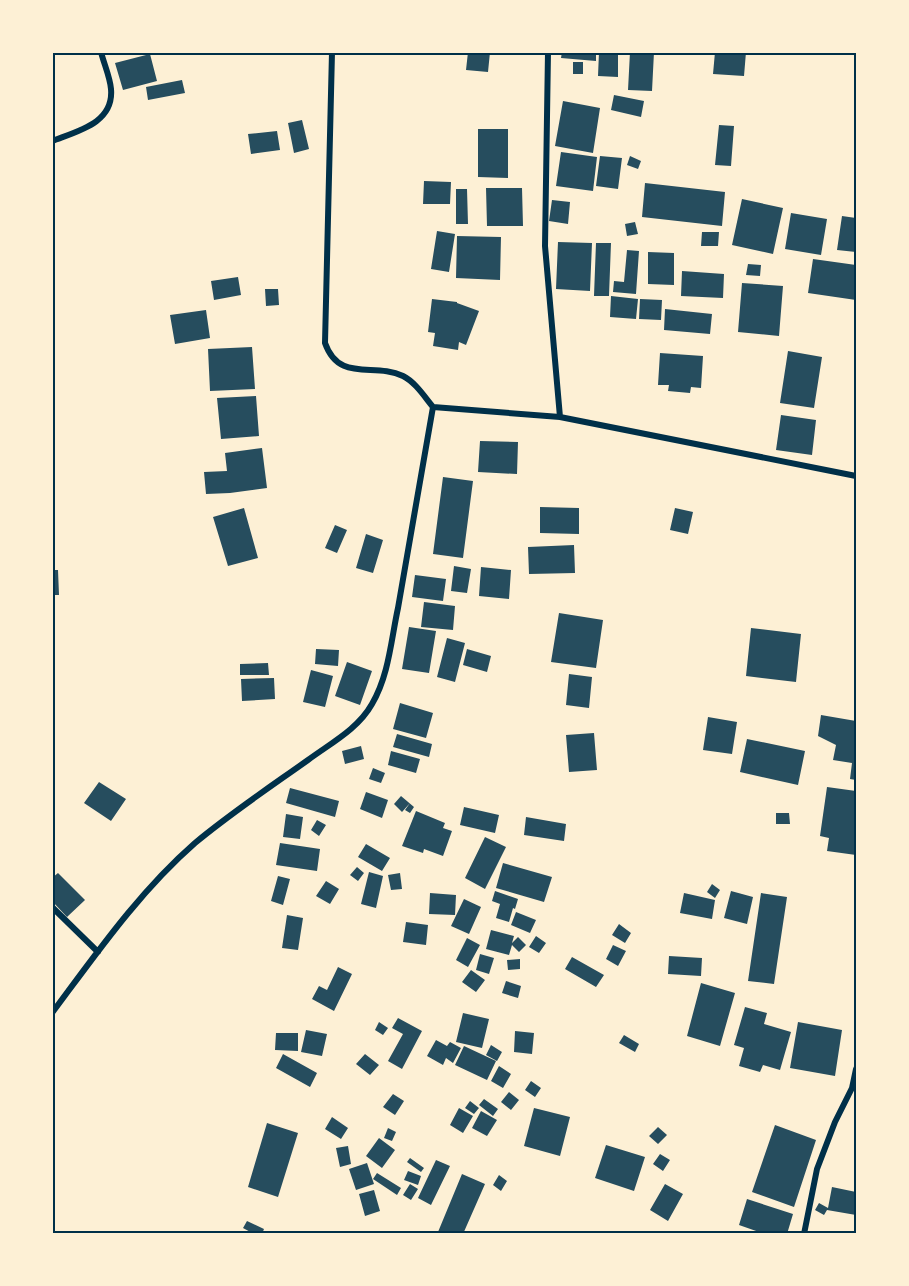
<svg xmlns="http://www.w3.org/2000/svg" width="909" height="1286" viewBox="0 0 909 1286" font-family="Literata,serif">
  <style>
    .building { fill: #264d5e }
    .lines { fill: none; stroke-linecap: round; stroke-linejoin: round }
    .minor { stroke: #003049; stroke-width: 6 }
    .neatline { fill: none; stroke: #003049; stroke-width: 2 }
  </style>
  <rect width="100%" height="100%" fill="#fdf0d5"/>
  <path class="building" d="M468,52H490L488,72L466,70Z
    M562,52H596V61L561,58Z
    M599,52H618V77L598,76Z
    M630,52H654L652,91L628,90Z
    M715,52H746L744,76L713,74Z
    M150,54L157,81L123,90L115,63Z
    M573,62H583V74H573Z
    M182,80L185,93L148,100L146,87Z
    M614,95L644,101L641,117L611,110Z
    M563,101L600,108L593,153L555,146Z
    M302,120L309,149L294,153L288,123Z
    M719,125L734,126L731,166L715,165Z
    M478,129H508V178L478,177Z
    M277,131L280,150L251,154L248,134Z
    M561,152L597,157L593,191L556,186Z
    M600,156L622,158L618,189L596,186Z
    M630,156L641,161L638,169L627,165Z
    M424,181L451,182L450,204H423Z
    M645,183L725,192L722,226L642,217Z
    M486,188H522L523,226H487Z
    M456,189H467L468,224H456Z
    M742,199L783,208L773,254L732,245Z
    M552,200L570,202L568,224L549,221Z
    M791,213L827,219L821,255L785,249Z
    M842,216L856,218V252L837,250Z
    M635,222L638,234L627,236L625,224Z
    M437,231L455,234L449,272L431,269Z
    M702,232H719L718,246H701Z
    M457,236L501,237L500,280L456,278Z
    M558,242L592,243L590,291L556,289Z
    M596,243H611L609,296H594Z
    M627,250L639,251L636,294L613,292L614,281L624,282Z
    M648,252L674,253V285L648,284Z
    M813,259L856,265V300L808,293Z
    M748,264L761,265L760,276L746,275Z
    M682,271L724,274L723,298L681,296Z
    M238,277L241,295L214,300L211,281Z
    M742,283L783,286L779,336L738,332Z
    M265,289H278L279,305L266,306Z
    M611,296L638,299L636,319L610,317Z
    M432,299L457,302V303L479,311L466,345L459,342L458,350L433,346L435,333L428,332Z
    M640,299L662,300L661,320L639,319Z
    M665,309L712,314L710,334L664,330Z
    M206,310L210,338L175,344L170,315Z
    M252,347L255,389L210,391L208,349Z
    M788,351L822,357L814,408L780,403Z
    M660,353L703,356L701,388L691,387L690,393L668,391L669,385H658Z
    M256,396L259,436L221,439L217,398Z
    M781,415L816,420L812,455L776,450Z
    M480,441L518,442L517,474L478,472Z
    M262,448L267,488L230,493L206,494L204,472L227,471L225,453Z
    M443,477L473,481L463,558L433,554Z
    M540,507L579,508V534L540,533Z
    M244,508L258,558L228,566L213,517Z
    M675,508L693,512L688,534L670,530Z
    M335,525L347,530L337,553L325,548Z
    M366,534L383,540L373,573L356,568Z
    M574,545L575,573L529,574L528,547Z
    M454,566L471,569L467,593L451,591Z
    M481,567L511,570L509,599L479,596Z
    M52,570H58L59,595H52Z
    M415,575L446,579L443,601L412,597Z
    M424,602L455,606L453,630L421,627Z
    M559,613L603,620L596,668L551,662Z
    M409,627L436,631L429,673L402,669Z
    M751,628L801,634L796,682L746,676Z
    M447,638L465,643L455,682L437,677Z
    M316,649L339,650L338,666L315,664Z
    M467,649L491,656L487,672L463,665Z
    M347,662L372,671L360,705L335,696Z
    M268,663L269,675H240V664Z
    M311,670L333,676L325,707L303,702Z
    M569,674L592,677L589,708L566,705Z
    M274,678L275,699L242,701L241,679Z
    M400,703L433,713L426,738L393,729Z
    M821,715L856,721V780L850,779L852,763L833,760L836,745L818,736Z
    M708,717L737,722L732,754L703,750Z
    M594,733L597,770L569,772L566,735Z
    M397,734L432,744L429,757L393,747Z
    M747,739L805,751L798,785L740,772Z
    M361,746L364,759L345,764L342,751Z
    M391,751L420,759L416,773L388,765Z
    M373,768L385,773L381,783L369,779Z
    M99,782L126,799L111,821L84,803Z
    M827,787L856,791V855L827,851L829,838L820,836Z
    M290,788L339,801L335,817L286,803Z
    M366,792L388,800L382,818L360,809Z
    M401,796L414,807L410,813L405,810L410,803L402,812L394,804Z
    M464,807L499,815L495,833L460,825Z
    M416,811L445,823L443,828L452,831L443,856L424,849L423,853L402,846Z
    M776,813H789L790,824H776Z
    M286,814L303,817L300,839L283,837Z
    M526,817L566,824L564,841L524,835Z
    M317,820L326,825L319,836L311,830Z
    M485,837L506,847L485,889L465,878Z
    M280,843L320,849L317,871L276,865Z
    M366,844L390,858L382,871L358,857Z
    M503,863L552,877L544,902L496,888Z
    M357,867L364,873L358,881L350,875Z
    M369,872L383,876L376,908L361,904Z
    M58,873L85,900L67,917L52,901V878Z
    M400,873L402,889L391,890L388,875Z
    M278,876L290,879L283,905L271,901Z
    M326,881L339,889L330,904L316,896Z
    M712,884L720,890L715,898L707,892Z
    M495,891L518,899L515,909L513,908L509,922L496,918L500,904L492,901Z
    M731,891L753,897L747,924L724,918Z
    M430,893L456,895L455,915L429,914Z
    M684,893L715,900L712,919L680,913Z
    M761,893L787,897L774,984L748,981Z
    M464,899L481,907L469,934L451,926Z
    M516,912L536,920L530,933L511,925Z
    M287,915L303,918L298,950L282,948Z
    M406,922L428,925L426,945L403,942Z
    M619,924L631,933L625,943L612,935Z
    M491,930L514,936L512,943L518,937L526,945L519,952L512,945L509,955L486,949Z
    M536,936L546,943L539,953L529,947Z
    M467,938L480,945L468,967L456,960Z
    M613,945L626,951L618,966L606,959Z
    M480,954L494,958L489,974L476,970Z
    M669,956L702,958L701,976L668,974Z
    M572,957L604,975L596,987L565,969Z
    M520,959V969L508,970L507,960Z
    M338,967L352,974L334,1011L312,999L319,986L327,990Z
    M471,970L485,980L476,992L462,982Z
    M506,981L521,986L518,998L502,993Z
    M701,983L735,993L720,1046L687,1036Z
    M745,1007L767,1013L764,1024L791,1032L780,1070L763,1065L760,1072L739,1066L744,1048L734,1045Z
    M463,1013L489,1019L482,1048L456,1042Z
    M398,1018L422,1031L402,1069L388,1061L403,1034L392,1028Z
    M379,1022L388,1028L383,1035L375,1030Z
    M798,1022L842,1030L835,1076L790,1068Z
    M306,1030L327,1034L322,1056L301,1052Z
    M515,1031L534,1033L532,1054L514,1052Z
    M276,1033H298V1051L275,1050Z
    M624,1035L639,1044L635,1052L619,1043Z
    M436,1040L447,1046L450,1042L461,1048L453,1063L446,1058L443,1065L427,1056Z
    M491,1045L502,1052L497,1061L486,1055Z
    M464,1046L496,1061L487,1080L455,1065Z
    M283,1054L317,1073L310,1087L276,1068Z
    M365,1054L379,1065L370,1075L356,1064Z
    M499,1066L511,1074L503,1088L491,1081Z
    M531,1081L541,1088L535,1097L525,1090Z
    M509,1092L519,1100L511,1110L501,1102Z
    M393,1094L404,1101L395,1115L383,1107Z
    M484,1099L498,1109L493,1116L479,1105Z
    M470,1101L479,1108L474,1114L465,1108Z
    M459,1108L473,1116L463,1133L450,1125Z
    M534,1108L570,1117L560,1156L524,1146Z
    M481,1111L497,1120L487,1136L472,1128Z
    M332,1117L348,1128L341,1139L325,1129Z
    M267,1123L298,1133L278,1197L248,1187Z
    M775,1125L816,1140L794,1207L752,1192Z
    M658,1127L667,1135L658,1144L649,1136Z
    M388,1128L396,1132L392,1141L384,1138Z
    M379,1138L395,1150L382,1168L366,1156Z
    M606,1145L645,1157L634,1191L595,1178Z
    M348,1146L351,1164L340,1167L336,1148Z
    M660,1154L670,1160L663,1171L653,1164Z
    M410,1158L424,1168L421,1172L407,1162Z
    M436,1160L450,1166L431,1205L418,1198Z
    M367,1163L374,1184L356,1190L349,1169Z
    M408,1171L421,1176L418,1185L404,1180Z
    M377,1173L401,1188L397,1195L373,1179Z
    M462,1174L485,1184L463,1234H442L438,1232Z
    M499,1175L507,1181L501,1191L493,1185Z
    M410,1184L418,1189L411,1200L403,1195Z
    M665,1184L683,1194L668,1221L650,1210Z
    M832,1187L856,1192V1215L827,1210L824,1215L815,1210L819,1203L828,1208Z
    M374,1190L380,1211L365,1216L359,1194Z
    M747,1199L793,1214L787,1234H765L739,1225Z
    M247,1221L264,1229L262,1234H254L243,1228Z"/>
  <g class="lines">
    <path class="minor" d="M548,52L545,246L560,417
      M52,141C78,131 114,123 111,89C110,77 104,64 101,52
      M433,407L560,417L856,476
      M52,907L98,952
      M52,1013C96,954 139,892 195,843C231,813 270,787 308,760C331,743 358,729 372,704C389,675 391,640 398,608C410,541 421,474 433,407C424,396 415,382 403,376C374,362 339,383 325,343L332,52
      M804,1234L817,1169L835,1122L852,1088L856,1069"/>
  </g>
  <rect width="909" height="1286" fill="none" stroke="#fdf0d5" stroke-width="108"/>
  <rect x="54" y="54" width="801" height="1178" class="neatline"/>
</svg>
